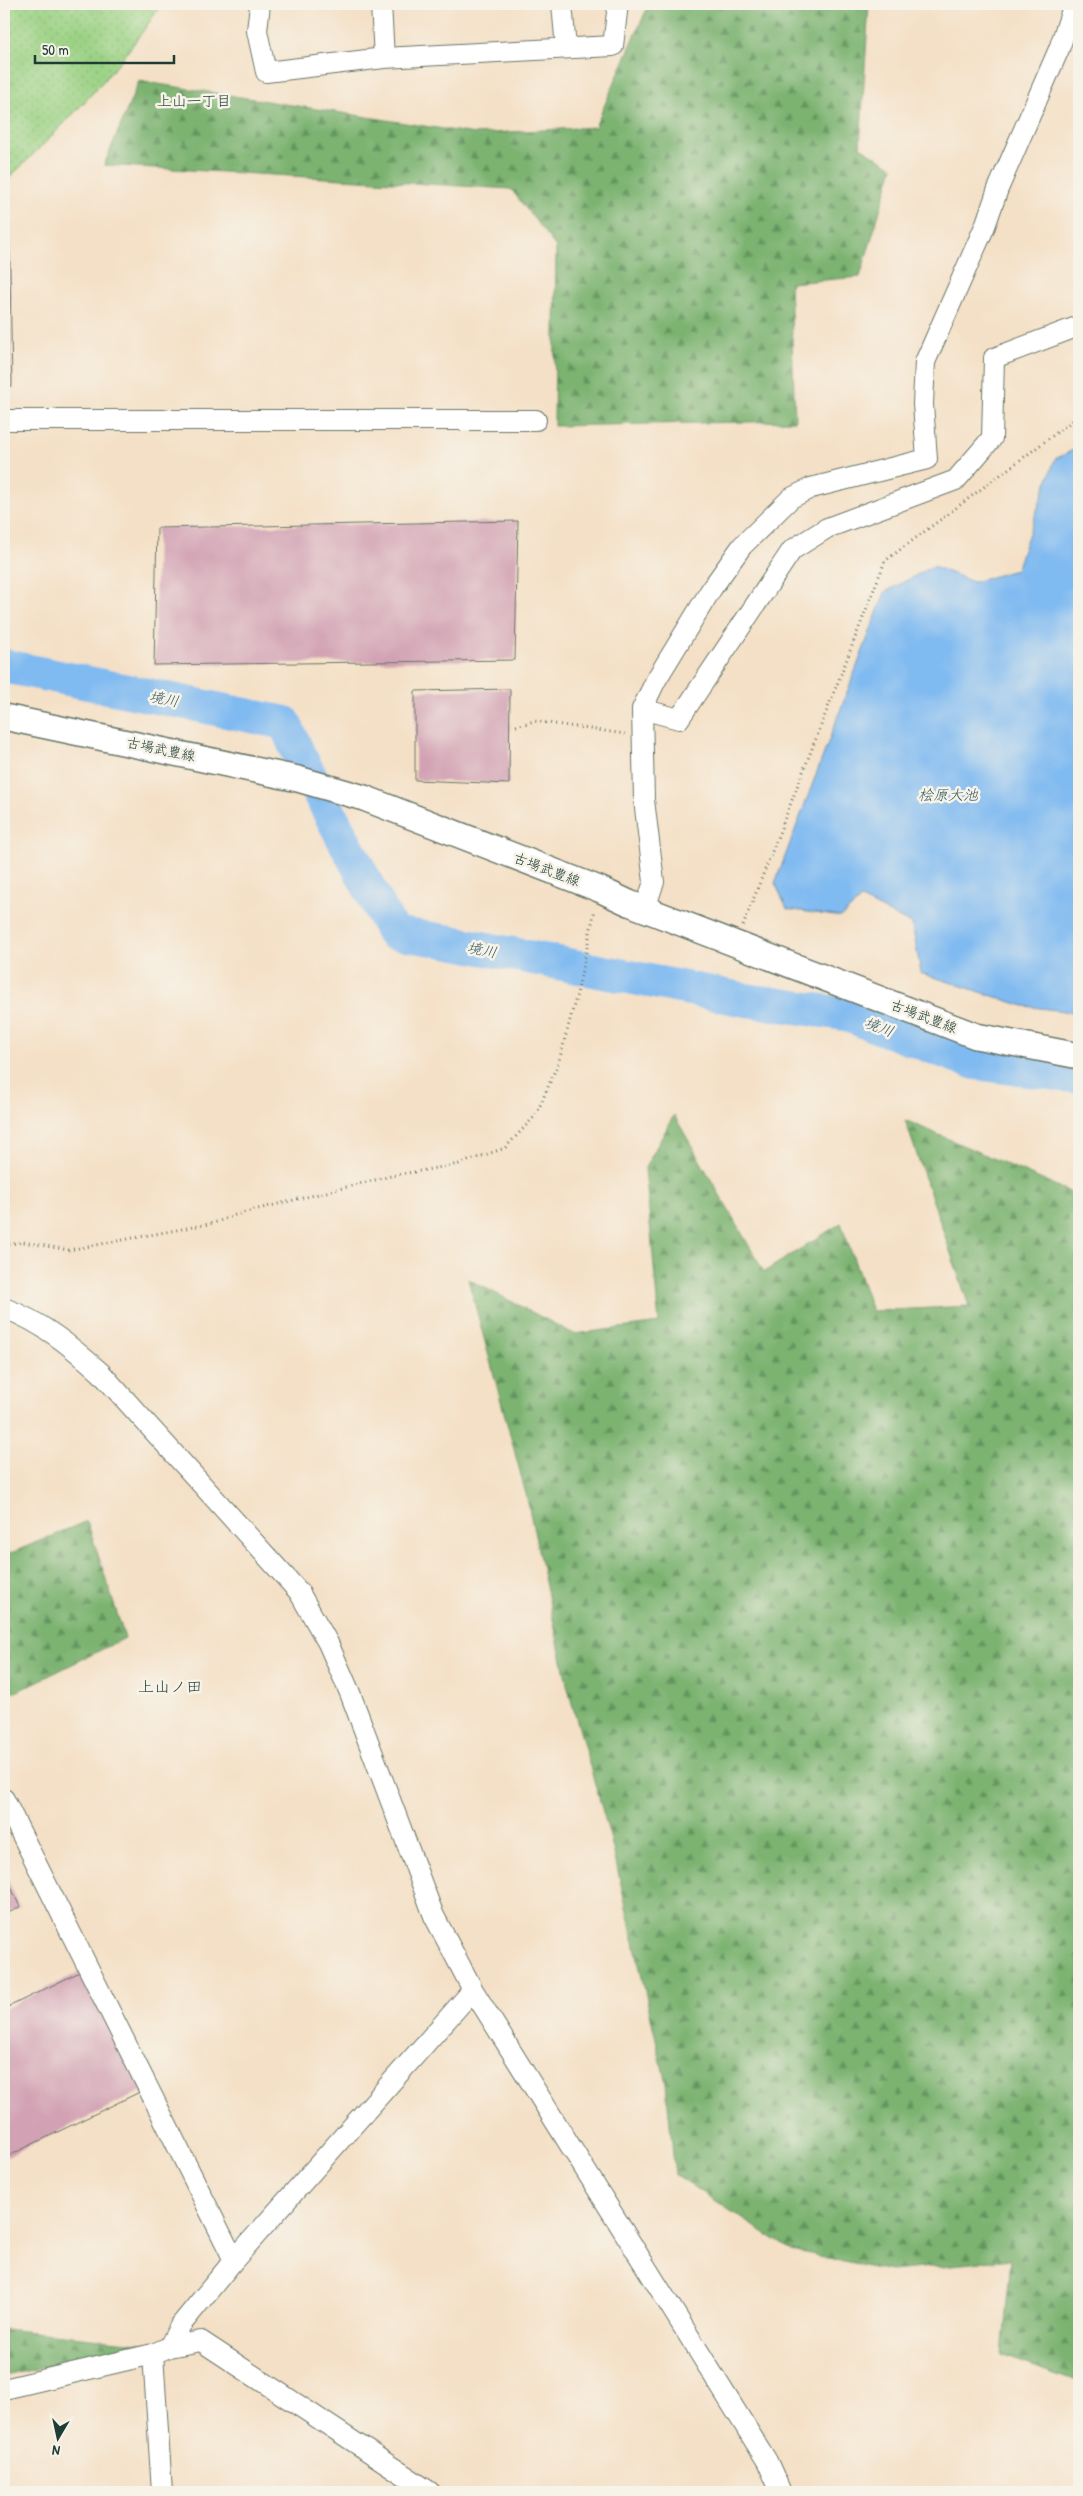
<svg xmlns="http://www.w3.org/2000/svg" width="1083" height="2496" viewBox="0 0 1083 2496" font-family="'Patrick Hand','Klee One',sans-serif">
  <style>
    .grass { fill: url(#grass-dots); stroke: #5c875c }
    .forest { fill: url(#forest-firs); stroke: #4d7852 }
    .water { fill: #7fbaf1; stroke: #4f7c92 }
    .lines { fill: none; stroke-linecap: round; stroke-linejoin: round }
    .river { stroke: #7fbaf1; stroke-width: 34 }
    .building { fill: #d2a2b4 }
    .minor-casing { stroke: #6a7667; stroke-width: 22 }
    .major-casing { stroke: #6a7667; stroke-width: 28 }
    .path { stroke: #6a7667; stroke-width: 3; stroke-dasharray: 1 4; stroke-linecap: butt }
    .minor { stroke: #fff; stroke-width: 20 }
    .major { stroke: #fff; stroke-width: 25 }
    .labels { text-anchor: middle; stroke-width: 5; stroke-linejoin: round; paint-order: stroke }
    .street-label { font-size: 14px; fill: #1f3d34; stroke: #f7f3e8 }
    .neighbourhood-label { font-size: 15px; fill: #1f3d34; stroke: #f7f3e8 }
    .water-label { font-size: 15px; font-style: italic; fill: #375c63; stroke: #f7f3e8 }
    .quarter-label { font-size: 16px; fill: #1f3d34; stroke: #f7f3e8 }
  </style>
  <defs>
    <pattern id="grass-dots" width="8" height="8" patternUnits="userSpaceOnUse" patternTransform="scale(1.25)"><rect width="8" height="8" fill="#9ad183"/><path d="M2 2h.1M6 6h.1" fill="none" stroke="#84b472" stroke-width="1.8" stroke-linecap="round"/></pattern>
    <pattern id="forest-firs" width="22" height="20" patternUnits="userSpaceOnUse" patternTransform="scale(1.25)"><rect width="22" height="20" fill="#7bb371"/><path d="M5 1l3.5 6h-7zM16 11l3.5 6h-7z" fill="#64935e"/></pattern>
  </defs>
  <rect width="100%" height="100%" fill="#f7f3e8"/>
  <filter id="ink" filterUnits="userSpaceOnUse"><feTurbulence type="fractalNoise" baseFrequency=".02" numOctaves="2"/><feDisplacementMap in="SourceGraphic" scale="10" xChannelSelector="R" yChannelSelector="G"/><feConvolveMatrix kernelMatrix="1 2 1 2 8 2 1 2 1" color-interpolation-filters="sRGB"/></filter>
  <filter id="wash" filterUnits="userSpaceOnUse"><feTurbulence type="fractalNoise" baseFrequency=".0096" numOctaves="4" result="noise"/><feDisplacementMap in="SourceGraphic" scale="20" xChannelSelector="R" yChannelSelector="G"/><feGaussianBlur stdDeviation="1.12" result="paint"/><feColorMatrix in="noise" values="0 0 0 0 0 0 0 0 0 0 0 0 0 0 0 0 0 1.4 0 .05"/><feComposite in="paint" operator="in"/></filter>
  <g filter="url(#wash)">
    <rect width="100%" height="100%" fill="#f4e0c6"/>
    <path class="grass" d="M4,4H161C123,66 63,126 10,177L4,173Z"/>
    <path class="forest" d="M649,4H869L860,147L893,167L860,277L790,283L795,421L554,426L556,247L511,189L104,165L139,81L475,134L595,127Z
      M674,1115L764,1272L841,1223L872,1311L969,1306L905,1120L1079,1196V2383L1002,2355L1011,2259L891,2271L791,2250L675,2175L666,2084L611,1840L569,1693L526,1494L468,1279L574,1334L659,1323L645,1168Z
      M87,1521L125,1638L16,1692L4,1687V1556Z
      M4,2329L148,2344L4,2376Z"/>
    <path class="water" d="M1079,447V1013L1024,1006L921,973L912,924L861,899L841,917L787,909L775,883L885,592L933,566L973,582L1016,570L1055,459Z"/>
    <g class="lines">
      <path class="river" d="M4,666L285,723L299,755L393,933L446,941L746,1000L844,1014L975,1063L1079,1077"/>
    </g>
    <g id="blocks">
      <path class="building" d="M9,212L12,386H4V213Z
        M518,521L515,660L154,665L157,528Z
        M510,689L509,784L415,780V691Z
        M4,1872L20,1907L4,1915Z
        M88,1968L148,2088L4,2158V2009Z"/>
    </g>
  </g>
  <g filter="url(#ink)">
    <use href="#blocks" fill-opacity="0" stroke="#6a7667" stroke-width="1"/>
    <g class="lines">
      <g class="minor-casing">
        <path id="minor" d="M260,4L257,31L266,72L384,58L613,46L618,4
          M381,4L384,58
          M562,4L566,48
          M4,420H536
          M642,709L679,719L792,550L827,528L956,480L992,438L994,358L1079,326
          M645,908L654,882L644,800L642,709L656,680L712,588L742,546L791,498L811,488L927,459L923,404L925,362L985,226L998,189L1059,49L1074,4
          M4,1308C42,1322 71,1346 101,1373L299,1592L328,1643L350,1693L434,1916L473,1990L767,2461L781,2492
          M4,1799L234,2260
          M169,2347L180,2326L234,2260L473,1990
          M153,2354L162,2492
          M4,2389L153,2354L169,2347L201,2341L430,2492"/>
      </g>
      <g class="major-casing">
        <path id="major" d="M4,717L298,779L364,798L599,889L629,903L976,1036L1079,1056"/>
      </g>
      <path class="path" d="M516,726L534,721L625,734
        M743,926L885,561L1079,416
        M4,1245L23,1242L69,1250L214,1223L238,1214L391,1176L459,1164L505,1148L536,1115L559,1061L577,994L595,909"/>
      <use href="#minor" class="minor"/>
      <use href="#major" class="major"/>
    </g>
  </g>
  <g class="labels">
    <g class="street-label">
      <text transform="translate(161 749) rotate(12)" y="5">古場武豊線</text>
      <text transform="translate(547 869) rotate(21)" y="5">古場武豊線</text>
      <text transform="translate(924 1016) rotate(21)" y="5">古場武豊線</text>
    </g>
    <g class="neighbourhood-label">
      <text x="194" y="106">上山一丁目</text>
    </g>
    <g class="water-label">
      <text transform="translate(164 699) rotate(11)" y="5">境川</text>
      <text x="948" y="800">桧原大池</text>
      <text transform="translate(482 950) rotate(11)" y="5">境川</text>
      <text transform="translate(879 1027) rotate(21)" y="5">境川</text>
    </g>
    <g class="quarter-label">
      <text x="170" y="1692">上山ノ田</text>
    </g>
  </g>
  <rect width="1083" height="2496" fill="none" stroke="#f7f3e8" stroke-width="20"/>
  <g transform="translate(58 2438) rotate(189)" stroke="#f7f3e8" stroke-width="4" paint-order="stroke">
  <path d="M0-4L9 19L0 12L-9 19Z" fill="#1f3d34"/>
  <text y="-8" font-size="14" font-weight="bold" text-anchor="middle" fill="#1f3d34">N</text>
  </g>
  <path d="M35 55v8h139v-8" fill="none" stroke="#1f3d34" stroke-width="2.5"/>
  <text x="42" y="55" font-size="15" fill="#1f3d34" stroke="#f7f3e8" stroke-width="4" paint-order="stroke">50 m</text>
</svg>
